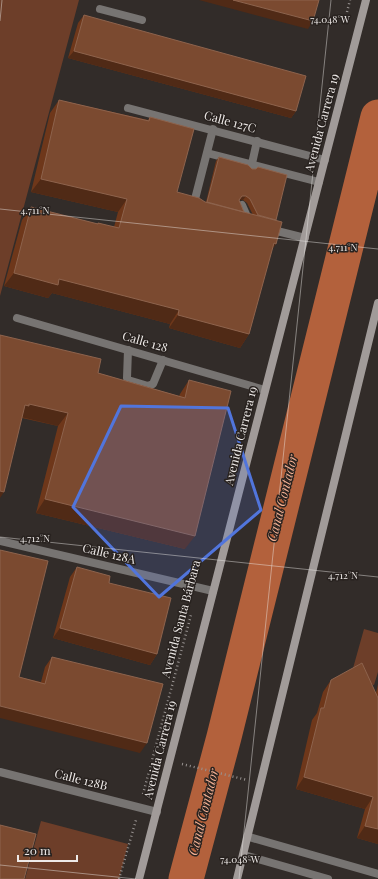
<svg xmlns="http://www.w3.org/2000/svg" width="378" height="879" viewBox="0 0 378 879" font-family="'Playfair Display',serif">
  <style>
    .green { fill: #6d3e29 }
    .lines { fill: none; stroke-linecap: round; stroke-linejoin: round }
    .river { stroke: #b3613c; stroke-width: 35 }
    .path { stroke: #989391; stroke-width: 2.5; stroke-dasharray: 1 3; stroke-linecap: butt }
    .lane { stroke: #777472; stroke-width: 8 }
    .street { stroke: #777472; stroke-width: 8 }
    .secondary { stroke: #a19b99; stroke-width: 8 }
    .wall { fill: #6e371a; fill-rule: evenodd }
    .shaded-wall { fill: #502a16 }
    .building { fill: #7b4a30; stroke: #8d634d }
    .marked { fill: #5175dc; fill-opacity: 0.2; stroke: #5175dc; stroke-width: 3; stroke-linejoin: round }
    .ticks { fill: none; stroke: #eeeae8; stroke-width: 1; stroke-opacity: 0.45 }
    .labels { text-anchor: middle; stroke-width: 3; stroke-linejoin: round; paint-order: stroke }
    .street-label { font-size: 12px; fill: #eeeae8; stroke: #28221f }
    .water-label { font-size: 13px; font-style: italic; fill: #f3b093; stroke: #28221f }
    .ticks-label { font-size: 10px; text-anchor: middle; fill: #eeeae8; stroke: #28221f; stroke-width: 3; stroke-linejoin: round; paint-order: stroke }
  </style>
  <rect width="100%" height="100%" fill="#322c29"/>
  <path class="green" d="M0,0H79L0,296Z
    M364,629L378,633V672L374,685L350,679Z
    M41,821L128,844L119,879H25Z"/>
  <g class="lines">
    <path class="river" d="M186,879L224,737L378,117"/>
    <path class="path" d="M347,12L350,0
      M182,764L247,780
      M143,794L191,615
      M119,879L136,820"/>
    <path class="lane" d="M100,9L142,20
      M207,153L319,182
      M251,168L257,141
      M242,205L250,223
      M194,208V203L213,129
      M269,229L305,238
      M128,350L127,378L128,380L148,386L153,384L163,360"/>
    <path class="street" d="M128,108L325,160
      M17,318L265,390
      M0,541L213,591
      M0,772L157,812
      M249,837L378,874
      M244,855L328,879"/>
    <path class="secondary" d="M139,879L366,0
      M237,879L378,303"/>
  </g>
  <path class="wall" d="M84,15L296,111L291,118L68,58L78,23Z
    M59,100L148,120L150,117L177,192L206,202L216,161L219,157L276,220L272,250L249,334L240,348L169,328L170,324L52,293L48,298L4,286L22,220L31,207L97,224L98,223L114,227L118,212L31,192L50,113ZM239,200H243L247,203L253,215L243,212Z
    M0,335L98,373L179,396L180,394L189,380L185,549L36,513L58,426L22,418Z
    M77,567L109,583L157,654L150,665L53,638L70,577Z
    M52,657L140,753L19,677L41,682L45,667Z
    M331,680L376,693L378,684V844L357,838L365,809L296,789L312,720L317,713L323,692Z"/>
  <path class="shaded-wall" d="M199,0H233L313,21L308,29Z
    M74,51L296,111L291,118L68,58Z
    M41,179L127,199L118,212L31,192Z
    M242,196H246L243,200H239Z
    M274,243L276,244L267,257Z
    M14,273L59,279L179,310L170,324L52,293L48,298L4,286Z
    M178,315L249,334L240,348L169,328Z
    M29,404L68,413L58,426L21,417L25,405Z
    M0,491L4,492L0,498Z
    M45,499L195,536L185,549L36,513Z
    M60,628L157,654L150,665L53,638Z
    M0,706L147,743L140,753L0,718Z
    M304,777L373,797L365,809L296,789Z
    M365,826L378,829V844L357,838Z"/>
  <path class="building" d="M233,0H319L313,21Z
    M84,15L306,76L296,111L74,51Z
    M59,100L149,121L150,117L194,129L177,192L199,198L205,202L282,222L276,244L274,243L249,334L178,315L179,310L59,279L58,285L14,273L31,207L98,224V223L119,228L127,199L41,179Z
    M219,157L248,165L252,169H256L258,167L287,175L276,220L258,215L250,199L246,196H242L239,200L244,212L207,202Z
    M0,335L101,359L98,373L185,398L189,380L231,391L195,536L45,499L68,413L29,404V406L25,405L4,492L0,491Z
    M0,550L48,561L19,677L45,684L52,657L163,684L147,743L0,706Z
    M77,567L110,576L109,583L171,598L157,654L60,628Z
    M362,663L378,698V829L365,826L373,797L304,777L321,708H324L331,680Z
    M0,825L36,834L24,879H0Z"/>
  <path class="marked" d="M121,406L228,408L261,510L159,597L73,507Z"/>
  <path class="ticks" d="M0,21L2,0M0,209L378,249M0,537L378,577M0,865L136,879M239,879L331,0"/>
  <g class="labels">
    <g class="street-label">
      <text transform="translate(230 122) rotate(15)" y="4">Calle 127C</text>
      <text transform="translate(322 123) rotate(-75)" y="4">Avenida Carrera 19</text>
      <text transform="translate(145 342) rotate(16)" y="4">Calle 128</text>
      <text transform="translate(241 436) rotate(-76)" y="4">Avenida Carrera 19</text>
      <text transform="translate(109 554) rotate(13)" y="4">Calle 128A</text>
      <text transform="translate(181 619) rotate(-75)" y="4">Avenida Santa Bárbara</text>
      <text transform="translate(160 750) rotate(-76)" y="4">Avenida Carrera 19</text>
      <text transform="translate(81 780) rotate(14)" y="4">Calle 128B</text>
    </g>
    <g class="water-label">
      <text transform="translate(282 498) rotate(-76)" y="5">Canal Contador</text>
      <text transform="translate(203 812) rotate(-76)" y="5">Canal Contador</text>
    </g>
  </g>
  <g class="ticks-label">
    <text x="330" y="23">74.048°W</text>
    <text x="35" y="214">4.711°N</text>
    <text x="343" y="251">4.711°N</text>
    <text x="35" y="542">4.712°N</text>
    <text x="343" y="579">4.712°N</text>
    <text x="240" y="863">74.048°W</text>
  </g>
  <path d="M18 855v6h59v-6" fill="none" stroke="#eeeae8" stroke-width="2"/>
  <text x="24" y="855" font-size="12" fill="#eeeae8" stroke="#28221f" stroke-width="3" paint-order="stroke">20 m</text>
</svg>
